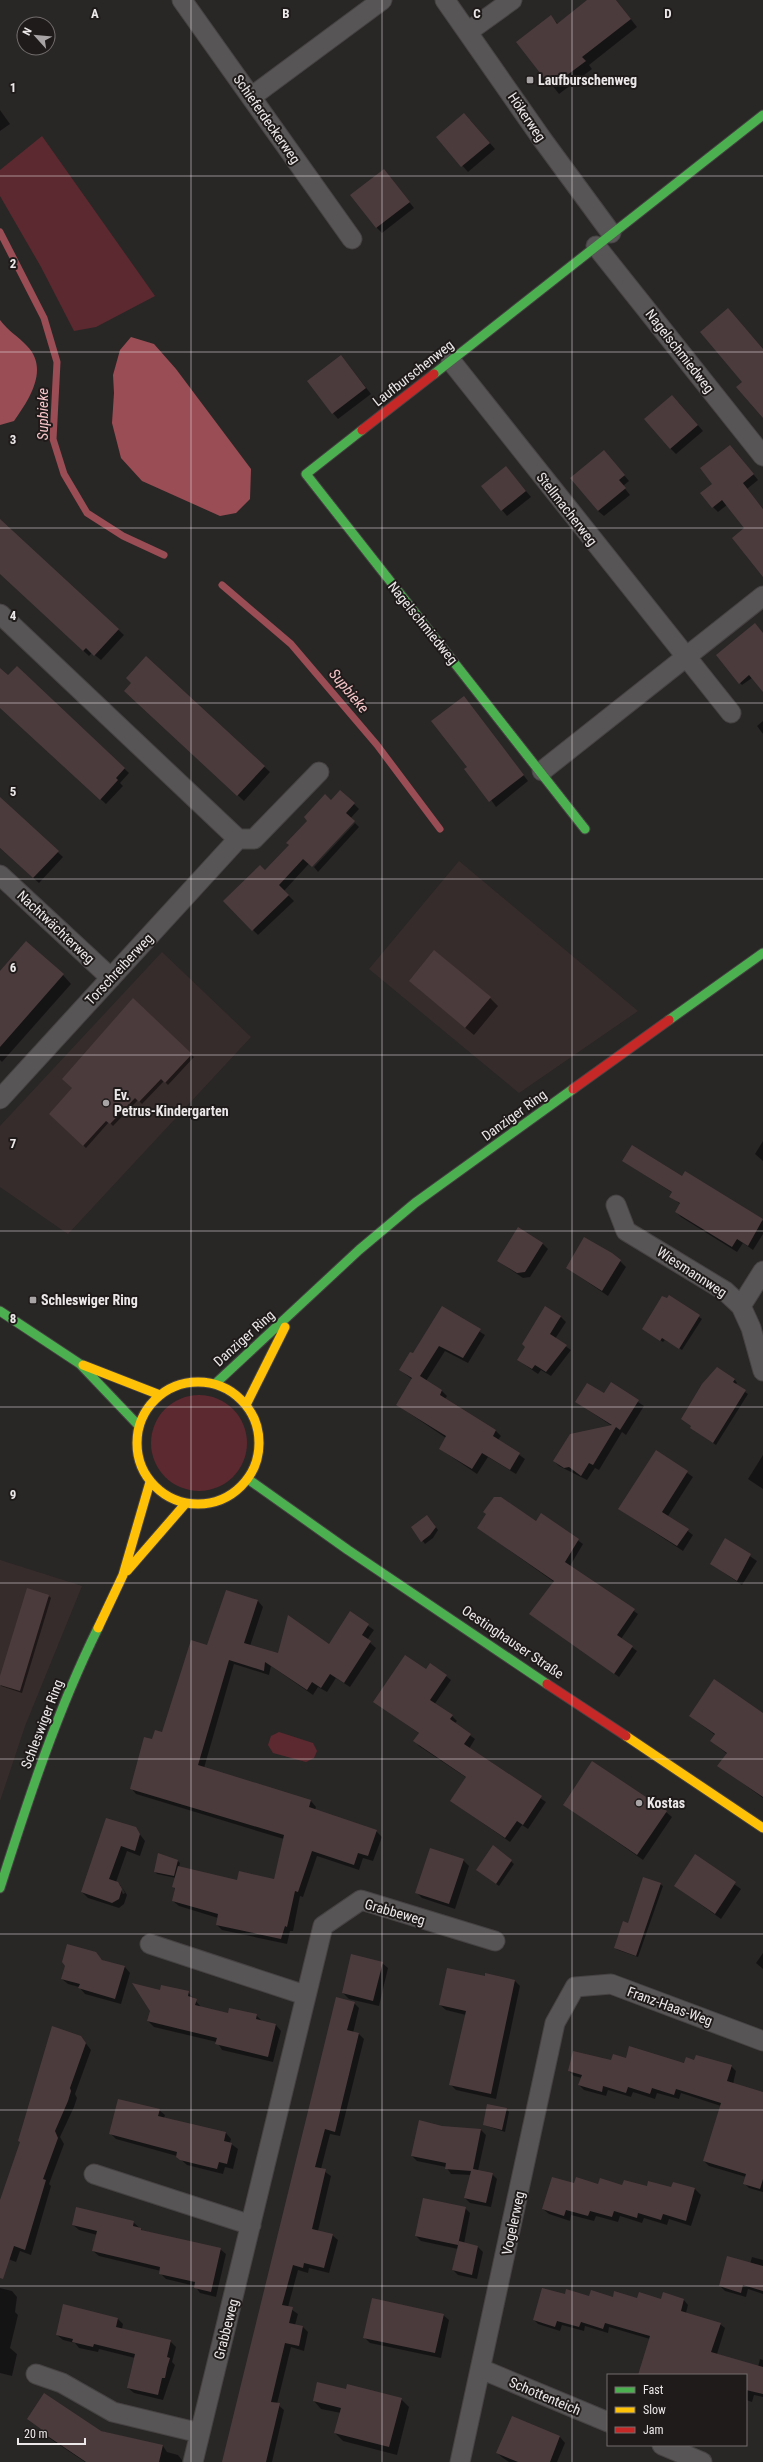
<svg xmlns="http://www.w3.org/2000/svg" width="763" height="2462" viewBox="0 0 763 2462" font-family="'Roboto Condensed',sans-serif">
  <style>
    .built { fill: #372c2c }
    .green { fill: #5b292f }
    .water { fill: #9a4d54 }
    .shadow { fill: #0007 }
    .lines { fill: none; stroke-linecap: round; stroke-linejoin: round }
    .stream { stroke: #9a4d54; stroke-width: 7 }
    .building { fill: #4c3b3d }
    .street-casing { stroke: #464243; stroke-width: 21 }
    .fast-casing { stroke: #464243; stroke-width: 11 }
    .slow-casing { stroke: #464243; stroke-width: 11 }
    .jam-casing { stroke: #464243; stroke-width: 11 }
    .street { stroke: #575555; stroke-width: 19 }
    .fast { stroke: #4caf50; stroke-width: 9 }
    .slow { stroke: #ffc107; stroke-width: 9 }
    .jam { stroke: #c62828; stroke-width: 9 }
    .grid { fill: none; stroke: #ece8e9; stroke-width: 1; stroke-opacity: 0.55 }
    .poi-dot { fill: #a8a4a5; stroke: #201b1b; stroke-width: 1.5 }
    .labels { text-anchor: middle; stroke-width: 4; stroke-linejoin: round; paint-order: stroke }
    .poi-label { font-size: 14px; font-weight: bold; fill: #ece8e9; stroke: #201b1b; text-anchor: start }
    .street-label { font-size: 14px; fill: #ece8e9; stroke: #201b1b }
    .water-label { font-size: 15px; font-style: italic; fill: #f6c4c7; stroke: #201b1b }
    .grid-label { font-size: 13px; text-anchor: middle; font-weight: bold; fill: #ece8e9; stroke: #201b1b; stroke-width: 4; stroke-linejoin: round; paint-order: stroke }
  </style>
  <rect width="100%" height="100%" fill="#292626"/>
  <path class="built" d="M459,861L638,1011L519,1093L369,969Z
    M162,952L251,1037L68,1234L0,1187V1126Z
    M0,1560L82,1586L25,1726L0,1801Z"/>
  <path class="green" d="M42,136L155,296L96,327L74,331L41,267L0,196V170Z
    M151 1443a48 48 0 1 1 96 0a48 48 0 1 1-96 0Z
    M279,1732L313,1743L317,1751L314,1758L306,1762L273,1753L268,1745L271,1736Z"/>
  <path class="water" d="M0,320C8,331 18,336 27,346C50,369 28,401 14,421L0,425Z
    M131,337L154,344L176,369L251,469L250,499L236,513L220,516L142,481L121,458L112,423L114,393L113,375L120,350Z"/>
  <path class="shadow" d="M589,0H616L637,27L589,65L592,69L559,94L518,42L551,17L558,24Z
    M0,110L10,124L0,131Z
    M470,120L495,149L468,172L437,137Z
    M384,170L414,208L382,233L376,227Z
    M346,362L371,394L338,419L333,413Z
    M678,402L703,431L676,454L670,448Z
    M604,451L629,481L623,486L630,495L604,516L598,511Z
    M735,451L758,480L747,489L763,509V574L746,528L727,505L718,512L713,507Z
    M506,467L531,497L507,516L482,486Z
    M0,520L124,635L101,660L92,653L89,656L0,573Z
    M763,633V691L752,678L742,685L740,683Z
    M146,657L270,772L244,801L131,696L132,684Z
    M17,667L129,773L120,783L123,786L106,804L0,707V669L8,677Z
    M464,697L528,781L496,807L468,767Z
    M763,721V734L757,726Z
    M0,799L63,857L39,883L0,848Z
    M331,801L354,804L359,809L284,891L294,901L258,935L225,901L265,872Z
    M355,823L359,827L318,872L314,867Z
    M0,972L63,975L71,984L2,1062L0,1060Z
    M419,989L490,998L498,1006L474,1035Z
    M133,1000L194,1057L168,1085L164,1081L142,1104L138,1100L113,1126L109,1122L86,1148L50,1114L74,1088Z
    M763,1141V1161L755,1154Z
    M623,1161L682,1178L686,1173L763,1221V1234L753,1250L743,1243L737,1252L681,1217L676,1212L680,1204L671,1196L673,1193Z
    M543,1244L548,1249L530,1277L523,1278L498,1261Z
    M620,1261L626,1267L608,1296L567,1268Z
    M669,1296L702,1319L682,1350L665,1340L663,1342L646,1331Z
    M442,1307L485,1335L468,1363L445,1351L426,1381L442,1391L447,1396L445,1399L496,1431L501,1436L498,1440L525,1459L516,1474L488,1457L477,1474L440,1449L446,1438L397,1405L413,1380L400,1370L413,1354Z
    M561,1317L566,1322L555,1339L571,1350L551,1376L541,1370L538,1374L518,1360Z
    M717,1368L735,1380L737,1383L735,1385L748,1394L716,1445L691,1428Z
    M611,1384L644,1406L626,1435L622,1432L599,1470L595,1468L587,1480L559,1466L554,1461L612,1426L576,1402L604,1394Z
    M656,1451L693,1477L668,1516L693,1535L683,1551L619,1509Z
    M763,1455V1489L748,1479Z
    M542,1515L583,1544L570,1566L638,1614L621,1639L637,1651L619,1677L531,1614L554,1582L478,1528L536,1522Z
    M430,1519L438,1530L433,1538L425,1544L412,1527Z
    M726,1540L757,1561L742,1585L711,1564Z
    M226,1591L258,1601L263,1607L250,1646L278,1654L329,1645L350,1613L374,1630L367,1640L376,1648L350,1687L336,1678L327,1692L318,1687L313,1695L271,1666L269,1675L234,1664L204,1768L311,1801L316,1807L315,1810L376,1831L382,1837L373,1861L363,1858L359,1870L317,1856L303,1897L300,1896L293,1931H290L287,1944L222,1930L217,1925L218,1918L179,1906L173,1901L176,1878L157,1874L155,1872L178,1861L180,1863L179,1867L237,1881L274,1880L284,1839L136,1794L131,1788L152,1740L162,1733L208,1646Z
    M49,1596L51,1598L22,1693L1,1686L0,1679Z
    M426,1670L446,1676L451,1680L434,1705L452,1716L457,1721L454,1724L475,1739L469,1749L546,1802L528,1829L522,1825L510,1842L451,1801L467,1778L419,1746L415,1741L420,1734L375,1702Z
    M763,1714V1798L719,1766L727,1754L711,1741L715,1735L690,1716Z
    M564,1805L666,1812L672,1817L643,1860Z
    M135,1828L145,1841L140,1856L127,1851L116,1882L121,1886H119L123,1894L125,1893L122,1887L127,1895L124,1904L119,1908L88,1898L82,1892Z
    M493,1846L514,1864L499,1886L477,1870Z
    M695,1856L741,1889L721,1919L675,1886Z
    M463,1860L469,1866L455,1909L422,1898L416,1892Z
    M660,1884L663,1886L638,1957L618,1950L615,1948L629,1924Z
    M95,1953L103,1961L125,1967L130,1973L121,2004L85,1994L79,1987L68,1984L62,1979Z
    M763,1953V1969L756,1963Z
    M382,1963L388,1968L379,2006L349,1999L343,1993Z
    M486,1977L514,1980L520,1986L496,2099L456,2090L450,2084L466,2015L446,2010L440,2005Z
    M161,1991L188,1992L201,2007L229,2014L256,2015L262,2021L276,2025L281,2031L273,2062L222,2050L217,2042L154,2027L148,2021Z
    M354,2003L359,2008L353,2033L359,2034L364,2039L340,2136L330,2134L321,2169L331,2176L318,2231L332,2235L338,2240L329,2273L309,2268L308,2273L298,2270L288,2307L298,2314L295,2325L303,2327L308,2332L304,2351L291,2347L277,2404L284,2410L272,2462H223Z
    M81,2037L91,2050L75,2094L77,2098L74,2107L60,2137L64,2144L49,2184L51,2186L31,2255L20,2251L16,2262L0,2256V2210Z
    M626,2059L731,2066L736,2071L733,2084L763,2093V2192L749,2188L744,2183L746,2177L709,2166L704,2161L721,2106L681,2093L679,2099L657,2093L655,2099L633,2092L631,2097L608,2090L606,2096L584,2090L579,2085L582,2078L574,2076L569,2071Z
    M507,2109L509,2112L505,2132L484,2125Z
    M159,2110L165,2115L164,2118L226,2133L231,2139L230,2143L238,2149L233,2169L225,2167L223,2174L187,2165L177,2156L116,2139L110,2133Z
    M442,2127L481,2130L486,2135L478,2171L492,2174L497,2179L491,2207L470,2203L465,2198L471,2175L451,2174L446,2167L417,2161L412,2156Z
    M673,2183L695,2189L701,2195L691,2226L669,2219L667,2225L644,2218L642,2223L620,2216L618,2222L596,2216L594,2221L571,2215L570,2221L549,2214L543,2209L575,2184L672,2189Z
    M465,2208L470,2213L464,2244L478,2247L483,2252L477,2279L458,2275L453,2270L458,2249L421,2241L416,2236Z
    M133,2222L143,2231L220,2249L226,2254L216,2297L200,2293L195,2286L166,2279L160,2273L161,2271L99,2256L93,2251L97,2235L79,2230L73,2225Z
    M752,2257L763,2260V2294L748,2289L746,2297L725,2291L720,2286L750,2264Z
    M0,2288L12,2291L17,2297L15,2312L18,2315L10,2348L17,2354L12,2376L0,2373Z
    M565,2295L684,2300L688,2305L686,2313L720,2324L725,2328L717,2354L758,2367L760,2359L763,2360V2397L754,2395L752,2402L746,2400V2375H639L650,2339L609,2327L608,2333L585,2326L584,2331L562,2325L560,2331L538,2324L534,2320Z
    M443,2315L449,2320L441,2358L370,2343L364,2337Z
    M118,2319L123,2324L122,2329L170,2341L176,2347L172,2362L175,2365L163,2400L134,2393L128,2388L135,2358L99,2349L98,2352L79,2348L75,2343L63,2340L57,2335Z
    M346,2390L401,2399L409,2407L397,2455L343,2441L335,2433L341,2413L321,2409L314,2401Z
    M512,2417L560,2437L565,2443L557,2462H509L503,2458L497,2453Z
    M28,2419L100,2431L163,2446L167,2452L178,2455L182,2460V2462H85L46,2436L41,2431L42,2429Z"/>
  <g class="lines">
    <path class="stream" d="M0,232L44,318L57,362L53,439L64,474L87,513L123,536L164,555
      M222,585L291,644L377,745L440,829"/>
  </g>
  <path class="building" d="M587,0H616L631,19L582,57L586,61L551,87L516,42L551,15L557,24Z
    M464,113L490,143L461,167L436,137Z
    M384,169L410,202L376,228L350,195Z
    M728,308L763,349V418L736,387L742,382L700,332Z
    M341,355L366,388L332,414L307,381Z
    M672,395L698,425L670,449L644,419Z
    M730,445L754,474L743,483L763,509V577L732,538L744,528L722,500L712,508L700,493L712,484L700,468Z
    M604,450L625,475L619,480L626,488L598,511L570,478Z
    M506,466L526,491L501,511L481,486Z
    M0,519L119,629L94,656L86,648L83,651L0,574Z
    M755,623L763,633V692L749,675L739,684L716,655Z
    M146,656L265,766L237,796L124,691L131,683L126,678Z
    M17,666L125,768L116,778L118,780L100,800L0,708V668L8,675Z
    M464,696L524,775L489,802L464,769L467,767L431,721Z
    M340,790L355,803L346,813L355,821L312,867L303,859L279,885L289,895L252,931L223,901L260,865L265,870L289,845L286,843L307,821L304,817L325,794L331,800Z
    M0,797L59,851L33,878L0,848Z
    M26,941L64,974L0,1047V971Z
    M434,950L491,997L465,1028L409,981Z
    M133,998L192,1054L165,1083L161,1079L139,1102L135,1098L110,1124L106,1121L83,1146L49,1114L72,1088L62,1079Z
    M632,1145L682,1176L685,1171L763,1219L748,1246L737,1239L732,1247L675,1212L680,1203L669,1197L672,1192L622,1161Z
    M518,1227L543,1243L525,1272L517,1273L497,1261Z
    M584,1237L612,1253L621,1260L602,1291L566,1268Z
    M669,1295L700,1315L679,1349L662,1338L660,1341L642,1329L662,1296L667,1298Z
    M442,1306L481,1329L463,1358L439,1346L420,1376L442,1390L440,1395L496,1430L493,1436L520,1453L510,1470L482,1453L472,1469L439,1449L446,1436L396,1405L412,1378L399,1370L410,1352L413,1353Z
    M545,1306L561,1316L550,1334L567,1345L546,1372L535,1365L532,1369L517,1360L525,1347L522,1344Z
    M717,1367L735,1379L733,1382L746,1390L713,1443L690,1428L691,1426L681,1419L702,1384Z
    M611,1382L639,1400L620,1430L616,1427L593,1465L589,1463L581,1476L569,1467L564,1468L553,1461L570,1434L612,1425L575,1402L587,1383L604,1393Z
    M656,1450L688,1471L662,1512L689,1529L677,1546L618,1509Z
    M494,1497H501L536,1521L541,1513L579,1539L565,1562L635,1609L617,1635L633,1646L614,1674L529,1614L554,1581L477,1528L486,1514L483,1512Z
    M427,1515L436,1527L430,1535L421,1542L411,1527Z
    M725,1538L751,1554L737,1581L710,1564Z
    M27,1588L49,1595L20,1691L0,1685V1676Z
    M226,1590L258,1600L244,1643L278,1653L288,1615L329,1644L350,1611L369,1624L362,1635L371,1641L344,1683L330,1674L321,1688L312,1682L307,1690L265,1662L264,1671L229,1660L198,1765L311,1800L309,1807L377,1830L368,1856L358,1853L354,1865L312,1851L298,1892L295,1891L287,1927L285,1926L281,1939L216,1925L218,1914L172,1901L175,1888L172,1887L178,1866L237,1880L239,1871L274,1879L284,1835L130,1789L144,1737L152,1739L155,1730L162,1732L191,1640L207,1645Z
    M405,1655L426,1669L430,1663L447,1675L430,1700L453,1715L450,1719L471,1734L464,1744L542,1796L523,1825L517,1821L505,1838L450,1801L466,1777L413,1741L419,1733L373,1702Z
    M714,1679L763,1713V1797L717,1766L727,1753L710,1741L715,1734L689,1716Z
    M592,1761L667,1811L637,1855L563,1805Z
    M106,1818L136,1827L140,1834L135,1851L121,1846L109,1879L118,1882L122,1889L119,1899L112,1903L81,1892Z
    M493,1845L512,1860L496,1884L476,1870Z
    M430,1848L464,1859L449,1904L415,1893Z
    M158,1853L178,1860L174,1876L154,1872Z
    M695,1854L736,1882L715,1914L674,1886Z
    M643,1877L661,1883L636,1956L614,1948L623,1921L628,1923Z
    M67,1944L96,1952L102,1960L125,1966L115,1999L78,1988L80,1984L61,1979L65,1966L62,1962Z
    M351,1954L383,1962L373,2001L342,1993Z
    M447,1968L485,1976V1973L515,1980L491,2094L449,2085L466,2011L439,2005Z
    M132,1983L160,1990L161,1985L189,1991L188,1996L197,1999L195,2005L228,2013L229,2008L257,2014L256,2019L276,2024L268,2057L215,2044L217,2038L147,2021L150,2011Z
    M336,1997L355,2002L347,2030L359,2033L335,2132L325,2129L315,2167L326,2169L312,2229L333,2234L324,2268L304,2263L303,2268L293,2265L282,2305L293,2307L289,2323L303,2326L299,2346L285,2343L271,2402L280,2403L266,2462H222Z
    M52,2026L81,2036L86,2043L70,2088L71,2091L68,2101L55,2131L58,2138L43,2179L46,2180L25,2250L14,2246L3,2279L0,2278V2200L20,2142L18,2141Z
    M629,2046L684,2063L686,2057L694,2060L696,2055L732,2065L727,2081L763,2092V2179L760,2189L743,2184L746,2174L703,2161L721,2103L676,2089L674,2095L652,2088L650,2094L628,2087L626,2093L603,2086L602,2092L578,2085L582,2075L568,2071L573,2051L611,2060L613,2054L626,2058Z
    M118,2099L160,2109L158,2116L226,2132L224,2141L232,2143L227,2164L219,2162L217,2169L196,2164L180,2160L176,2157L177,2152L109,2134Z
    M487,2104L507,2108L502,2130L483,2125Z
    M419,2120L442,2126L481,2129L473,2169L493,2173L486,2203L464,2198L471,2171L445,2169L446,2163L411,2156Z
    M552,2177L574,2183L576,2177L598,2184L600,2178L622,2185L624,2180L647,2186L648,2181L671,2187L673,2182L695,2188L686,2221L663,2214L661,2220L638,2213L637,2218L614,2211L612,2217L590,2211L588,2216L566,2210L564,2216L542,2209Z
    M423,2198L466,2207L458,2245L415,2236Z
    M76,2207L134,2221L133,2226L141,2228V2230L221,2248L211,2292L194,2288L195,2282L159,2274L160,2267L92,2251L97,2231L72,2225Z
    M459,2241L478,2246L472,2275L452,2270Z
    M727,2256L763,2266V2291L743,2285L741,2293L719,2286Z
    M542,2288L565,2294L566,2289L589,2296L591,2290L613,2297L614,2291L637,2298L639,2292L661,2299L663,2292L684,2299L681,2311L721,2323L711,2352L763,2367V2394L746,2390V2375H638L650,2336L605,2323L603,2329L581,2322L579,2327L557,2321L555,2327L533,2320Z
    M372,2298L444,2314L435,2353L363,2338Z
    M63,2304L118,2318L116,2327L171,2340L167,2357L170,2358L167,2368L165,2378H162L158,2395L127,2388L135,2354L94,2344L93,2347L72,2342L73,2339L56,2335Z
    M317,2382L346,2389L347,2384L402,2398L389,2447L334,2433L341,2408L313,2401Z
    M44,2393L101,2431L163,2445L159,2462H86L40,2431L41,2429L27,2419Z
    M512,2416L560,2436L550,2462H518L496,2453Z"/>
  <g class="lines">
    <g class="street-casing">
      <path id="street" d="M182,0L352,239
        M445,0L542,139L611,233
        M469,31L512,0
        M251,97L382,0
        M596,246L763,456
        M451,361L731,713
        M0,614L238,839
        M542,771L763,596
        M0,875L111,978
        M0,1099L238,839H254L319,772
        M616,1205L626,1231L725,1291L741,1306L751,1328L763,1371
        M741,1306L763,1271
        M150,1944L305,1995
        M94,2174L251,2225
        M481,2369L608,2422
        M36,2374L62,2383L113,2412L200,2433
        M662,2445L702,2462
        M193,2462L323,1926L361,1900L495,1941
        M460,2462L555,2023L575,1987L611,1984L763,2041"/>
    </g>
    <g class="fast-casing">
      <path id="fast" d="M434,374L763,115
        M362,430L306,474L585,829
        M669,1020L763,953
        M0,1311L80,1364L139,1426
        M215,1384L359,1250L415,1203L573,1089
        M248,1479L348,1550L547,1684
        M0,1888C28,1800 57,1711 98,1628"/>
    </g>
    <g class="slow-casing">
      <path id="slow" d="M83,1365L160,1395
        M137 1443a61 61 0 1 1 122 0a61 61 0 1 1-122 0Z
        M246,1405L285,1327
        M127,1571L186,1503
        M98,1628L123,1575L150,1482
        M626,1736L763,1828"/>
    </g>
    <g class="jam-casing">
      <path id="jam" d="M362,430L434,374
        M573,1089L669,1020
        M547,1684L626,1736"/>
    </g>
    <use href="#street" class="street"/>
    <use href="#fast" class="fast"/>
    <use href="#slow" class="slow"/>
    <use href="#jam" class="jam"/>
  </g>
  <path class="grid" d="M191,0V2462M382,0V2462M572,0V2462M0,176H763M0,352H763M0,528H763M0,703H763M0,879H763M0,1055H763M0,1231H763M0,1407H763M0,1583H763M0,1759H763M0,1934H763M0,2110H763M0,2286H763"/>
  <g class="poi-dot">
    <rect x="526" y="76" width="8" height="8" rx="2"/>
    <circle cx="106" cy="1103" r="4"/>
    <rect x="29" y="1296" width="8" height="8" rx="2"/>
    <circle cx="639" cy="1803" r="4"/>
  </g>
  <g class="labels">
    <g class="poi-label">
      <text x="538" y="85">Laufburschenweg</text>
      <text x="114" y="1100">Ev.<tspan x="114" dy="16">Petrus-Kindergarten</tspan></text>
      <text x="41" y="1305">Schleswiger Ring</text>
      <text x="647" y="1808">Kostas</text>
    </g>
    <g class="street-label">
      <text transform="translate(527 117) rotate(56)" y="5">Hökerweg</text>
      <text transform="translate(267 119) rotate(55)" y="5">Schieferdeckerweg</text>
      <text transform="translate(680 351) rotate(52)" y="5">Nagelschmiedweg</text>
      <text transform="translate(413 373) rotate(-38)" y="5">Laufburschenweg</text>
      <text transform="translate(567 509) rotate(52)" y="5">Stellmacherweg</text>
      <text transform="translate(423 623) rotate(51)" y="5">Nagelschmiedweg</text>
      <text transform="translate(56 927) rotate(43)" y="5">Nachtwächterweg</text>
      <text transform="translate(119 969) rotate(-47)" y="5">Torschreiberweg</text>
      <text transform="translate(514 1115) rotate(-36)" y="5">Danziger Ring</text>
      <text transform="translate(692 1272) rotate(33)" y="5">Wiesmannweg</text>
      <text transform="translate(244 1338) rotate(-42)" y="5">Danziger Ring</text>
      <text transform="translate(513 1642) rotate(34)" y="5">Oestinghauser Straße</text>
      <text transform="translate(42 1724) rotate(-69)" y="5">Schleswiger Ring</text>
      <text transform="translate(395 1912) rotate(16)" y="5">Grabbeweg</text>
      <text transform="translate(670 2006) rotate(20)" y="5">Franz-Haas-Weg</text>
      <text transform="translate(513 2223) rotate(-78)" y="5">Vogelerweg</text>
      <text transform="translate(226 2329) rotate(-76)" y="5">Grabbeweg</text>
      <text transform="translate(545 2396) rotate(23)" y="5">Schottenteich</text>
    </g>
    <g class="water-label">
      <text transform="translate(43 414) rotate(-90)" y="5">Supbieke</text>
      <text transform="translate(349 691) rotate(50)" y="5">Supbieke</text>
    </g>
  </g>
  <g class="grid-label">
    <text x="95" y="18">A</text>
    <text x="286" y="18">B</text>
    <text x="477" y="18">C</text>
    <text x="668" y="18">D</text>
    <text x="13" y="92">1</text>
    <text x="13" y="268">2</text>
    <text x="13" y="444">3</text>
    <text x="13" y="620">4</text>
    <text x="13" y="796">5</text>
    <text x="13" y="972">6</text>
    <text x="13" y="1148">7</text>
    <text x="13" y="1323">8</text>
    <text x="13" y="1499">9</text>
  </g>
  <rect x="607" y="2374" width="140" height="72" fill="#201b1b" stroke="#726d6d"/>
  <rect x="615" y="2387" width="20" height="6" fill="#4caf50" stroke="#726d6d"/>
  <text x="643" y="2394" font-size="12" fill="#ece8e9">Fast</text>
  <rect x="615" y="2407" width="20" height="6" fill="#ffc107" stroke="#726d6d"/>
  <text x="643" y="2414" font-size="12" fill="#ece8e9">Slow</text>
  <rect x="615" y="2427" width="20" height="6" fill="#c62828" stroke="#726d6d"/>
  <text x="643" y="2434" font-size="12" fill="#ece8e9">Jam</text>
  <g transform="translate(36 36) rotate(297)"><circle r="19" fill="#201b1b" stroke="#726d6d"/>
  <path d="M0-3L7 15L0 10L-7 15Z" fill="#a8a4a5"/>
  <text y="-6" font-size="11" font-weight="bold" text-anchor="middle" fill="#ece8e9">N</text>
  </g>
  <path d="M18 2438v6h67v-6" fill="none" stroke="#ece8e9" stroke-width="2"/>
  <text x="24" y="2438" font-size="12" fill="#ece8e9" stroke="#201b1b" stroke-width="3" paint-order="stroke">20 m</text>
</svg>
